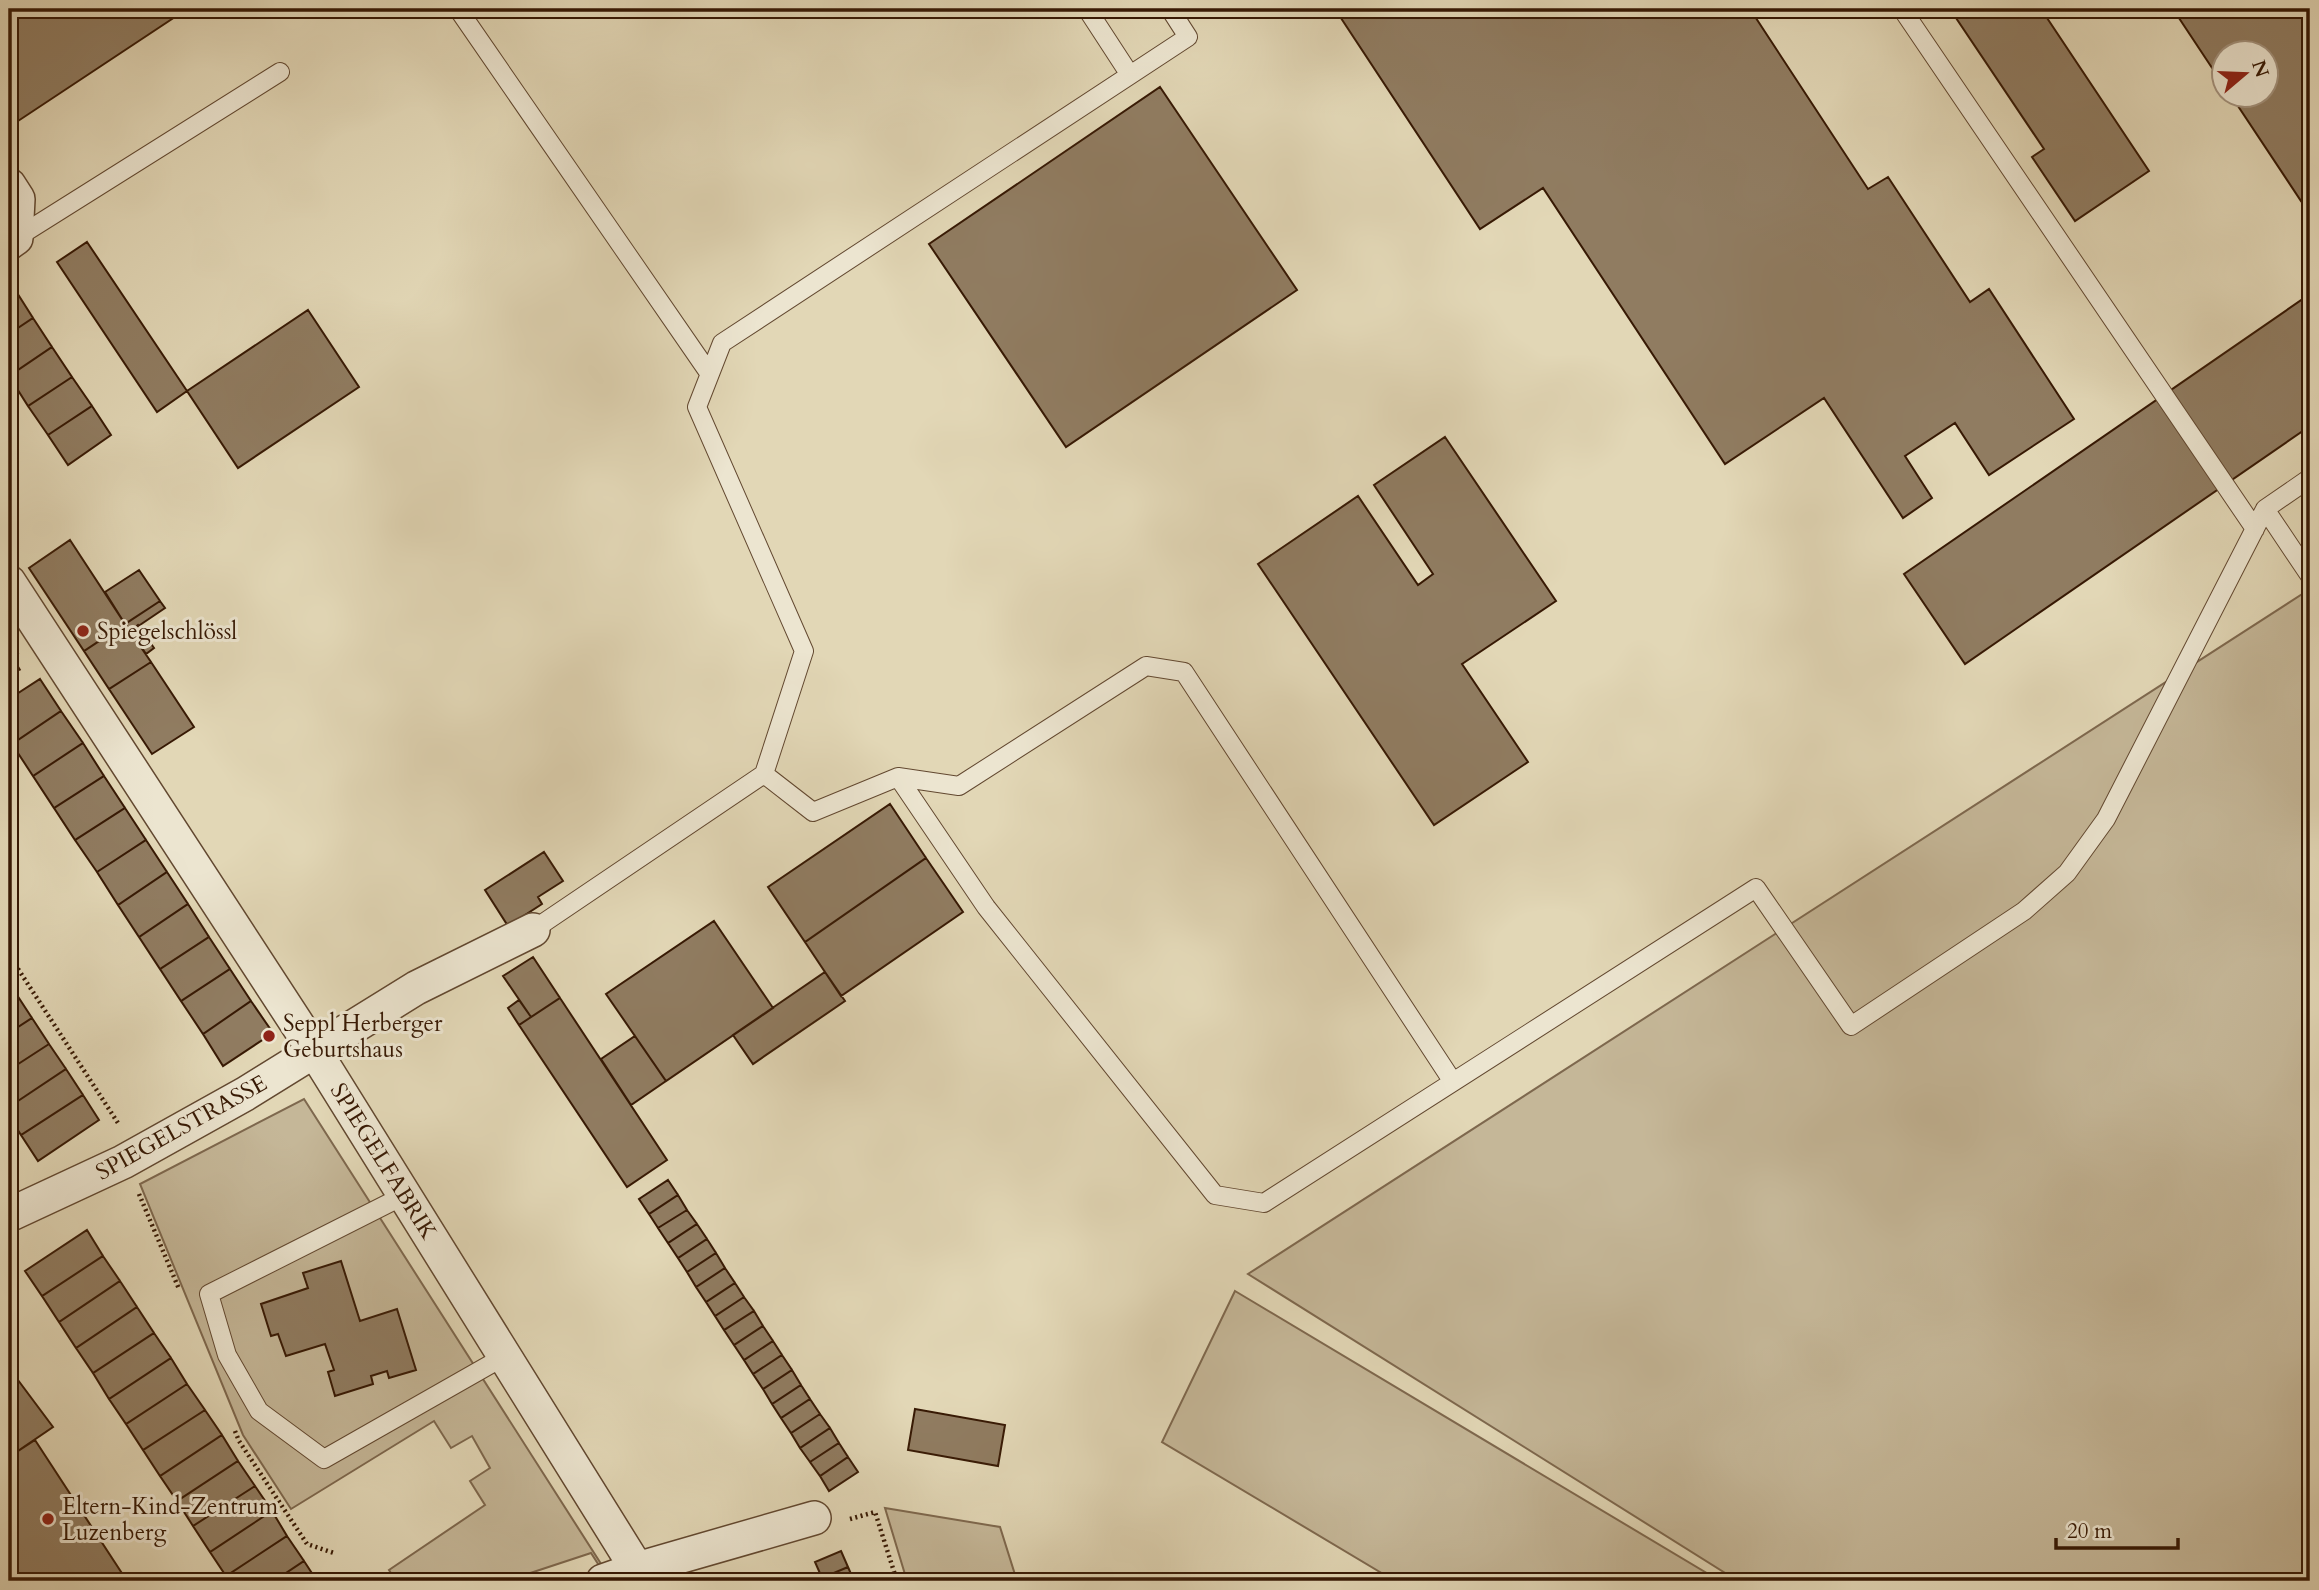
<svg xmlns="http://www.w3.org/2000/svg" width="2319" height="1590" viewBox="0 0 2319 1590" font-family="Cardo,serif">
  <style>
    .green { fill: #c5b798; stroke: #7e684e; stroke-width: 2 }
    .building { fill: #907c61; stroke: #371904; stroke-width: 2 }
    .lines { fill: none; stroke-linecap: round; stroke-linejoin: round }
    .service-casing { stroke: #624830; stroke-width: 20 }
    .minor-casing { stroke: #624830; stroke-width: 36 }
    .path { stroke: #371904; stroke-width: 4.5; stroke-dasharray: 2 3.5; stroke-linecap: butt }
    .service { stroke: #ece5d0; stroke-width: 18 }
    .minor { stroke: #ece5d0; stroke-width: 33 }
    .poi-dot { fill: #8f2418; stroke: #ece5d0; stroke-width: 2.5 }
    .labels { text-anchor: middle; stroke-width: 6; stroke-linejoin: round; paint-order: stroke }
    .poi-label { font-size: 23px; fill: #371904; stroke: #ece5d0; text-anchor: start }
    .street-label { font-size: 23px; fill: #371904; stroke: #ece5d0 }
  </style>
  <rect width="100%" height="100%" fill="#e2d7b6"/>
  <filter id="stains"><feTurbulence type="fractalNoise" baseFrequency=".00286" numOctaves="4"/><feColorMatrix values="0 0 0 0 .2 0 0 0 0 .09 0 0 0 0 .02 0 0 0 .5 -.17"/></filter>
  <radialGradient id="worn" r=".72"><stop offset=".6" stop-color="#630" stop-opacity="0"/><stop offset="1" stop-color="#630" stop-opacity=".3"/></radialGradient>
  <path class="green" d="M2310,589V1581H1738L1248,1274Z
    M304,1099L612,1581H609L591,1553L506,1581H396L389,1570L485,1505L470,1481L490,1468L472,1436L451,1448L434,1421L291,1509L243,1435L140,1184Z
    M1235,1291L1720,1581H1395L1162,1442Z
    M885,1508L1000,1527L1017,1581H907Z"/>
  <path class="building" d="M9,9H187L9,127Z
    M1335,9H1750L1868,189L1888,177L1970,302L1989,289L2074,419L1989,475L1955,423L1905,456L1932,498L1903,518L1824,398L1725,464L1543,188L1480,229Z
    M1950,9H2041L2149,171L2075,221L2032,157L2044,149Z
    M2173,9H2310V195L2301,201L2230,94H2266V52H2224V86Z
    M1160,87L1297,290L1066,447L929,244Z
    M87,242L187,391L157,412L57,262Z
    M14,288L33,318L9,334V292Z
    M2310,294V426L1965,664L1904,574Z
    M308,310L359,387L238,468L187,391Z
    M33,318L52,347L9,376V334Z
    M52,347L72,377L28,406L9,376Z
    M72,377L92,406L48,435L28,406Z
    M92,406L111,435L68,465L48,435Z
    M1445,437L1556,601L1462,664L1528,762L1434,825L1258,564L1358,496L1418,585L1433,574L1374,485Z
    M70,540L125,624L84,651L29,568Z
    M139,570L160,601L125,624L105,592Z
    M160,601L165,608L131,631L125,624Z
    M125,624L151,662L109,689L84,651Z
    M138,625L154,648L146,654L131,631Z
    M9,639L18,653L9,660Z
    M151,662L194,727L152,754L109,689Z
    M40,679L61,711L12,744L9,739V699Z
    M61,711L83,743L33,776L12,744Z
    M83,743L104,776L54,808L33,776Z
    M104,776L125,808L75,840L54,808Z
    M890,804L926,858L805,942L768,887Z
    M125,808L146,840L97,872L75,840Z
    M146,840L167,872L118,905L97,872Z
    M544,852L563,881L538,897L542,904L508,926L485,890Z
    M926,858L963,912L841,996L805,942Z
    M167,872L188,904L139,937L118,905Z
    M188,904L209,937L160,969L139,937Z
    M714,921L773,1008L666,1081L606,994Z
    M209,937L230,969L181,1001L160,969Z
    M533,957L560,998L531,1017L503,976Z
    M230,969L251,1001L203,1034L181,1001Z
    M825,972L845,1001L753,1064L733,1035Z
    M15,992L32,1018L9,1033V996Z
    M560,998L667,1160L627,1187L519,1025Z
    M519,1000L531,1017L519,1025L508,1008Z
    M251,1001L273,1033L223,1066L203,1034Z
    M32,1018L49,1044L9,1070V1033Z
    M635,1036L666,1081L631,1105L601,1059Z
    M49,1044L66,1069L9,1107V1070Z
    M66,1069L83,1095L21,1135L9,1116V1107Z
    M83,1095L99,1120L38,1161L21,1135Z
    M668,1180L678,1195L649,1214L639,1199Z
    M678,1195L687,1210L658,1228L649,1214Z
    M687,1210L697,1224L668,1243L658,1228Z
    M697,1224L707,1239L678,1258L668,1243Z
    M87,1230L103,1256L42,1296L25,1271Z
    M707,1239L716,1253L687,1272L678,1258Z
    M716,1253L725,1268L696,1287L687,1272Z
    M103,1256L120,1281L59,1322L42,1296Z
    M341,1261L360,1321L397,1309L416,1370L389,1378L387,1371L371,1376L373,1384L335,1396L328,1372L334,1370L325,1344L286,1356L278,1334L271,1336L261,1304L308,1288L303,1273Z
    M725,1268L735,1283L706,1302L696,1287Z
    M120,1281L137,1307L76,1348L59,1322Z
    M735,1283L744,1297L715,1316L706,1302Z
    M744,1297L754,1311L724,1330L715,1316Z
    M137,1307L154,1333L93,1373L76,1348Z
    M754,1311L763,1326L734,1345L724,1330Z
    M763,1326L773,1341L744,1360L734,1345Z
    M154,1333L171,1358L109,1399L93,1373Z
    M773,1341L782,1355L753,1374L744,1360Z
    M782,1355L792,1370L763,1389L753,1374Z
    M171,1358L187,1384L126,1424L109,1399Z
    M9,1368L53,1427L9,1457Z
    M792,1370L801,1385L772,1404L763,1389Z
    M187,1384L205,1410L143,1450L126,1424Z
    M801,1385L810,1399L781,1418L772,1404Z
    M810,1399L820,1414L791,1433L781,1418Z
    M915,1409L1005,1425L998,1466L908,1450Z
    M205,1410L222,1435L160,1476L143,1450Z
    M820,1414L830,1428L800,1448L791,1433Z
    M830,1428L839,1443L810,1462L800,1448Z
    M222,1435L238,1461L177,1501L160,1476Z
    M35,1440L127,1581H9V1457Z
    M839,1443L848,1457L820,1476L810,1462Z
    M848,1457L858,1472L829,1491L820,1476Z
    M238,1461L255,1486L193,1526L177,1501Z
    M255,1486L272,1511L210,1552L193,1526Z
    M272,1511L287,1536L226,1576L210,1552Z
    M287,1536L304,1561L274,1581H229L226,1576Z
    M841,1551L848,1567L822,1578L815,1562Z
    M304,1561L317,1581H274Z
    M848,1567L854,1581H823L822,1578Z"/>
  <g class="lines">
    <g class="service-casing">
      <path id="service" d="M458,9L709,373
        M1087,9L1130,75
        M1902,9L2255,529
        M16,238L280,72
        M2265,509L2310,576
        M764,774L813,812L898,777L986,907L1215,1195L1264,1203L1756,888L1851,1026L2024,911L2067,873L2106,819L2265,509L2310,478
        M898,777L959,786L1146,666L1184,672L1453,1082
        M533,930L764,774L804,651L697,407L722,343L1188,37L1170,9
        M405,1195L209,1294L227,1355L259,1411L324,1459L505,1356"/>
    </g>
    <g class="minor-casing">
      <path id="minor" d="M9,185L18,199L16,238L9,243
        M9,582L314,1050L637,1569
        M9,1215L123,1162L245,1094L416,988L533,930
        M603,1581L637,1569L814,1518"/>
    </g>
    <path class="path" d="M9,675L20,668
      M9,955L118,1123
      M139,1194L179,1289
      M235,1431L239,1441L307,1544L334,1553
      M850,1519L875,1512L897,1581"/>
    <use href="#service" class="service"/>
    <use href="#minor" class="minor"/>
  </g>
  <g class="poi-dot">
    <circle cx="83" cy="631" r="7"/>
    <circle cx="269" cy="1036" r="7"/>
    <circle cx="48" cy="1519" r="7"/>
  </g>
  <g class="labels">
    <g class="poi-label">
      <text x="97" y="639">Spiegelschlössl</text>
      <text x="283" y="1031">Seppl Herberger<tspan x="283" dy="26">Geburtshaus</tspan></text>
      <text x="62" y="1514">Eltern-Kind-Zentrum<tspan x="62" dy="26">Luzenberg</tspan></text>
    </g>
    <g class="street-label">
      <text transform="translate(181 1127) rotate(-29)" y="8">SPIEGELSTRASSE</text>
      <text transform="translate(384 1161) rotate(58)" y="8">SPIEGELFABRIK</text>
    </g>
  </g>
  <rect width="2319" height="1590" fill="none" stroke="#e2d7b6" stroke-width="35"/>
  <rect x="10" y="10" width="2298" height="1569" fill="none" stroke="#371904" stroke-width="3.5"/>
  <rect x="18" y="18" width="2284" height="1555" fill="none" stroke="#371904" stroke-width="2"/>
  <g transform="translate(2245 74) rotate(71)"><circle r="33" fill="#ece5d0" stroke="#a4937e" stroke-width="2"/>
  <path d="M0-5L12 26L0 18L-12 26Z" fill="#8f2418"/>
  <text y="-10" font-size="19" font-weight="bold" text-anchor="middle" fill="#371904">N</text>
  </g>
  <path d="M2056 1538v10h122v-10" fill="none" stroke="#371904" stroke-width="3.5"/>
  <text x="2067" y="1538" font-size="21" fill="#371904" stroke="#ece5d0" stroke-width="5" paint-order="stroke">20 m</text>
  <rect width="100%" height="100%" filter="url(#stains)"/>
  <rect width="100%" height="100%" fill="url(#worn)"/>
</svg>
